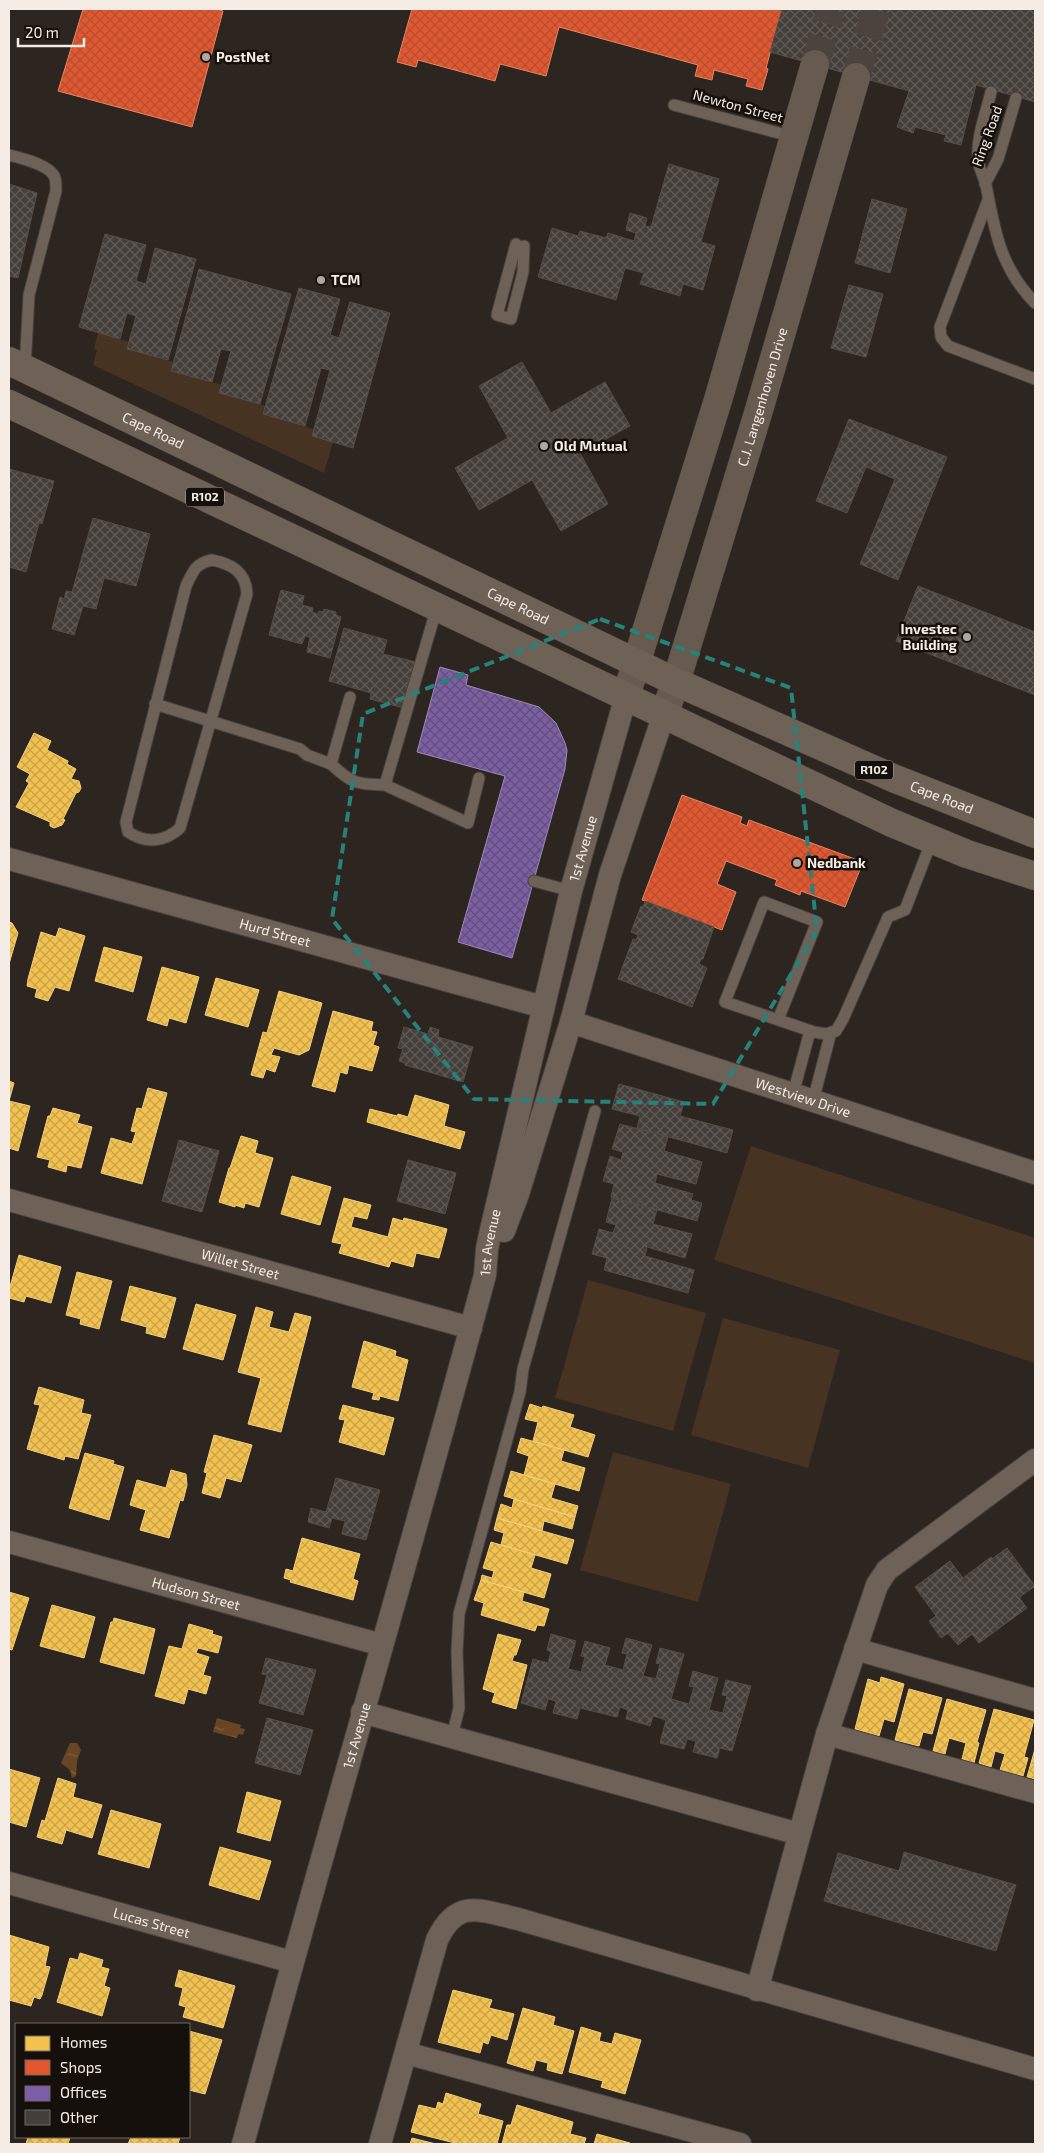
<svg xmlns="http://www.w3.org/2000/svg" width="1044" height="2153" viewBox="0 0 1044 2153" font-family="'Exo 2',sans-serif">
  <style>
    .grass { fill: #473321 }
    .water { fill: url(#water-ripples) }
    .homes { fill: url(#homes-cross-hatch); stroke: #f3ce7b }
    .shops { fill: url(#shops-cross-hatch); stroke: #e98465 }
    .offices { fill: url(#offices-cross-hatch); stroke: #a089ba }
    .building { fill: url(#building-cross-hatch); stroke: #544d48 }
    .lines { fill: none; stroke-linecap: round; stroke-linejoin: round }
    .secondary-tunnel { stroke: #4b443e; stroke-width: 28; stroke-dasharray: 28 14; stroke-linecap: butt }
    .service-casing { stroke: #48423c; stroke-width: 13 }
    .minor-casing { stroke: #48423c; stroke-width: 24 }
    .secondary-casing { stroke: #48423c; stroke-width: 29 }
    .primary-casing { stroke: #48423c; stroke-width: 29 }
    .service { stroke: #6e6258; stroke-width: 11 }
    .minor { stroke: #6e6258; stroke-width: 22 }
    .secondary { stroke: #675b50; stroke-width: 28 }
    .primary { stroke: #6e6256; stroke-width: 28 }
    .marked { fill: none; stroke: #26827a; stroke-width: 4; stroke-dasharray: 10 6; stroke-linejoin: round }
    .poi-dot { fill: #afa7a0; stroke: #15100b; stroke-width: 2 }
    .labels { text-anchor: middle; stroke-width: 5; stroke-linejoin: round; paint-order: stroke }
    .shield { fill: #15100b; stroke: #b2aaa4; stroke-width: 1 }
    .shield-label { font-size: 12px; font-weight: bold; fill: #f5ece5 }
    .poi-label { font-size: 14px; font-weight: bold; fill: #f5ece5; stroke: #15100b; text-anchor: start }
    .street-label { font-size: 14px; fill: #f5ece5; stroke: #15100b }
  </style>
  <defs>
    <pattern id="water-ripples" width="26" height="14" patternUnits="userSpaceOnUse" patternTransform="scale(1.25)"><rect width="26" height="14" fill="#694524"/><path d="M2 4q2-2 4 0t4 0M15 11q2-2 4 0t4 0" fill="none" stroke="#7f6044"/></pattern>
    <pattern id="homes-cross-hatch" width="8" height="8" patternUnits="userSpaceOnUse" patternTransform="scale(1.25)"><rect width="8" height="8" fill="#f2c14e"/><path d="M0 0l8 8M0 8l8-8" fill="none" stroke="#c8a24c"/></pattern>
    <pattern id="shops-cross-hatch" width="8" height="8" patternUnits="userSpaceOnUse" patternTransform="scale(1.25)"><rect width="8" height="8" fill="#e4572e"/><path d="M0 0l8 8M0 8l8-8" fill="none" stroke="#ae5136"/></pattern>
    <pattern id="offices-cross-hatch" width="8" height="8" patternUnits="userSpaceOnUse" patternTransform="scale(1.25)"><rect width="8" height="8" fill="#7b5ea7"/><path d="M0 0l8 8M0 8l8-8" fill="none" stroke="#605171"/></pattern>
    <pattern id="building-cross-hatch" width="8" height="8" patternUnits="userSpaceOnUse" patternTransform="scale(1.25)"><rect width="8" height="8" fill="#453f3b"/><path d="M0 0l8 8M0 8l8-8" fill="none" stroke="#605b57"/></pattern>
  </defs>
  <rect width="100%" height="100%" fill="#2d2620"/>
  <path class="grass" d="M98,333L129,342L127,349L173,362L171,371L222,385L219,393L266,406L263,414L314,429L312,436L333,442L324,473L93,365L97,350L94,349Z
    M751,1146L1035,1238V1363L714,1260Z
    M588,1280L706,1313L673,1431L555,1398Z
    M723,1318L840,1350L808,1468L691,1435Z
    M613,1452L731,1484L698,1602L580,1570Z"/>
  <path class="water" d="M217,1718L241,1725L240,1728L245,1729L243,1735L238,1734L237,1738L213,1732Z
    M70,1743H77L81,1750L77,1761L76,1776L72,1778L70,1770L61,1763Z"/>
  <path class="homes" d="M34,733L51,741L47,750L68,761L67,764L76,769L71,779L79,781L81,788L79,792L76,793L63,819L65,820L62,825L54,828L50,826V822L16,807L29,783L26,781L30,774L17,767Z
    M9,922L12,923L18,933L9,964Z
    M59,928L85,936L69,991L55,987L48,1001L35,997L37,989L27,986L28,979L41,932L56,937Z
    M104,947L142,957L133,992L95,981Z
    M162,967L199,977L186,1023L169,1018L167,1026L147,1020Z
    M216,978L259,990L248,1027L205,1015Z
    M279,991L322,1003L309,1050L299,1055L274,1048L271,1055L280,1057L275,1072L266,1069L263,1078L251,1075L263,1032L267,1033Z
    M333,1011L373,1022L371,1031L377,1032L373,1045L379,1047L372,1071L349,1065L347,1074L340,1072L335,1092L312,1086Z
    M9,1081L14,1083L9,1101L30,1106L18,1151L9,1148Z
    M148,1088L167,1093L142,1184L101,1173L111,1138L132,1144L136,1132L131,1131L137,1108L142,1109Z
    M415,1095L449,1105L444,1126L465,1132L460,1149L367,1122L370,1109L397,1116L398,1114L408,1117Z
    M53,1108L80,1115L77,1123L92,1127L81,1168L67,1165L66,1172L48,1167L50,1160L37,1157L48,1116H50Z
    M241,1136L258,1141L255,1153L273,1158L259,1207L245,1203L244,1208L235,1205V1207L219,1202L229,1168H230Z
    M292,1176L331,1187L320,1225L281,1214Z
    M344,1198L371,1205L367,1219L354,1216L351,1227L388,1237L393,1218L403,1221L404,1218L447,1229L439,1258L416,1253L413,1267L391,1261L389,1267L339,1253L342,1244L332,1242Z
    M19,1255L61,1267L51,1303L26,1296L24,1302L9,1298V1290Z
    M77,1272L112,1281L99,1329L80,1324L81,1319L66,1315Z
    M130,1286L176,1298L165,1338L146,1333L147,1327L121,1320Z
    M196,1304L236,1315L223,1360L183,1349Z
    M256,1307L273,1312L269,1327L289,1332L295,1313L311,1317L281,1432L248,1424L261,1378L238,1372Z
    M364,1341L396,1351L395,1356L408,1360L398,1401L380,1396L379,1400L372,1399L374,1393L352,1387Z
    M39,1387L84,1400L81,1413L91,1415L78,1459L65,1456L64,1460L27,1449L40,1405L34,1404Z
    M530,1404L542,1408L543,1406L574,1415L570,1427L595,1435L588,1457L533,1441L538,1422L525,1419Z
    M343,1405L394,1418L384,1455L339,1442L345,1420L339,1419Z
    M214,1435L252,1445L241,1482L226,1478L220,1498L202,1493L207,1473L204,1472Z
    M521,1438L564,1450L561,1461L585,1468L579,1491L524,1475L529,1456L517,1452Z
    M85,1453L114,1461L113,1464L124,1467L109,1520L69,1508Z
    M171,1470L186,1474L187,1485L183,1501L180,1500L169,1538L140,1530L146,1510L130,1505L137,1480L166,1488Z
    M511,1471L555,1484L551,1498L578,1506L575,1517L504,1496Z
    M514,1499L575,1517L572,1529L544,1521L542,1531L497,1518L501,1504L512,1508Z
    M497,1518L574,1540L567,1564L501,1545L504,1533L494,1530Z
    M302,1538L360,1554L353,1579L358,1581L353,1600L290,1582L291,1580L284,1578L286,1569L293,1571Z
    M491,1542L535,1555L531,1568L551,1574L544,1598L481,1580L482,1575L492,1578L494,1571L483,1568Z
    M481,1580L524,1592L522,1601L549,1609L544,1626L537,1625L535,1631L481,1615L484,1603L474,1600Z
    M9,1592L29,1598L12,1650L9,1649Z
    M52,1605L95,1617L84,1658L40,1646Z
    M114,1618L155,1629L144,1674L100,1662L111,1622H113Z
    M189,1624L213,1631L212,1634L222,1637L218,1653L198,1648L196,1653L209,1657L203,1675L211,1677L206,1694L188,1689L184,1704L155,1696L169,1646L182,1649Z
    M498,1634L521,1640L516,1655H514L512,1661L527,1665L516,1709L492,1702L495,1693L483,1689Z
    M881,1677L904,1684L894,1722L884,1719L879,1736L855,1729L868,1679L880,1683Z
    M909,1689L942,1698L932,1734L923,1732L919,1746L895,1740Z
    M947,1699L986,1710L977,1742L979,1743L974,1763L962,1759L966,1743L949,1738L945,1754L933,1751Z
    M994,1709L1034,1720L1024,1757L1028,1758L1023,1776L1000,1770L1005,1754L995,1751L991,1767L979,1763Z
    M1035,1749V1779L1027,1777Z
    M9,1769L40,1778L26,1827L9,1822Z
    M58,1778L76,1784L73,1797L102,1805L92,1838L66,1830L62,1844L37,1837L42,1820L45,1821Z
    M247,1792L281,1801L270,1841L237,1832Z
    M111,1810L161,1824L149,1868L98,1854Z
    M220,1847L271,1861L259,1900L209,1885Z
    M9,1935L49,1947L45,1966L50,1967L42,1995L40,1999L34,1997L31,2006L9,2000Z
    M80,1953L103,1960L101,1967L109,1969L104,1986L110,1988L102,2016L57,2002L70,1958L78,1960Z
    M179,1970L235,1986L223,2028L183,2017L186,2007L179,2005L183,1988L175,1986Z
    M453,1990L492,2000L489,2008L514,2014L507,2040L491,2035L488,2044L483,2042L480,2053L438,2042Z
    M523,2008L555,2017L553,2025L574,2031L562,2074L547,2070L548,2063L536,2060L533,2071L507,2063Z
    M581,2027L601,2033L599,2041L612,2044L615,2033L641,2040L625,2094L601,2087L603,2081L569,2072Z
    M189,2031L222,2040L205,2094L189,2090Z
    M446,2093L481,2104L478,2114L503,2121L497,2144H459L411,2132L419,2105L436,2109L438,2102L443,2104Z
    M517,2105L573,2122L570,2134L586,2138L584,2144H502L507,2125H511Z
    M597,2134L630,2143L629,2144H594Z
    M28,2137H70L68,2144H26Z
    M131,2137H180L178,2144H128Z
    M412,2138L436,2144H410Z"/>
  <path class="shops" d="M83,9H216L223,11L192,127L58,91Z
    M412,9H782L766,68L768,69L762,90L746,86L748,79L714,70L712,80L695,76L698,65L559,27L546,76L500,64L495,81L418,60L416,67L397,62Z
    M682,795L742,817L740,823L747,826L749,820L863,862L845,907L801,891L800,895L775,885L777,880L726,861L717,884L736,892L722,930L642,900Z"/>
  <path class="offices" d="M440,667L468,675L466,685L539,707L556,723L565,743L567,750L565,769L512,958L458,942L505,776L417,752Z"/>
  <path class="building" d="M782,9H1035V102L976,85L961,145L944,141L946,135L915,127L913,133L897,127L909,91L770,52Z
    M669,164L719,179L701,242L715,246L703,290L683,284L680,296L640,284L644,273L625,268L616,300L538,277L552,228L578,236L580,231L606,238L608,233L634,241L636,233L626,230L630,213L647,218L645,226L651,227Z
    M9,184L37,193L18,278L9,276Z
    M872,199L907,209L890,273L855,263Z
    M105,234L146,245L136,281L146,284L155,248L196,259L168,360L127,349L136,316L127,313L120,339L79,327Z
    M199,269L291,294L260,404L219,393L231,351L221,349L212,382L171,371Z
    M849,285L883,294L866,357L831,348Z
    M299,288L340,299L330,335L339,338L350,302L390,313L353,448L312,436L330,370L321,368L305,426L263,414Z
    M522,362L551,413L605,382L630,426L580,453L608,504L561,531L532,480L479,510L455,468L508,438L479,386Z
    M849,419L947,457L898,580L860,564L895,479L866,467L847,513L816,501Z
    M9,469L54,481L42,524L39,523L26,572L9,567Z
    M93,518L150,534L136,586L104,578L96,609L83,606L74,635L52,629L60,597L64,599L66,591L72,592Z
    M918,586L1035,632V695L896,641Z
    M281,590L304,596L302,605L313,608L312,612L318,614L319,611L323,612L324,609L336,612V615L341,617L330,658L307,652L310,637L305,636L302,644L269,635Z
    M344,628L387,640L383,654L416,662L407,709L370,699L371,693L329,681Z
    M645,901L714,927L703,959H701L699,964L707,968L692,1007L618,979L633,939L636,940L638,935L631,932L641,906L643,907Z
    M404,1027L428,1034L430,1027L439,1030L438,1037L473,1047L463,1082L405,1065V1063L399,1061L403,1049L398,1048Z
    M619,1084L684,1102L680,1116L733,1130L727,1153L637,1128L640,1116L612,1109Z
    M620,1124L668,1137L664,1151L702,1162L696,1184L657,1174L655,1183L693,1194L691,1200L702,1203L697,1221L611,1197L614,1184L603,1181L610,1156L621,1160L623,1152L612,1149Z
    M179,1140L219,1151L202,1212L162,1201Z
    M408,1160L456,1173L445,1214L397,1201Z
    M612,1198L657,1210L653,1224L692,1234L685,1258L647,1247L645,1256L694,1270L688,1293L604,1270L607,1258L592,1254L599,1229L613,1233L616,1225L606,1222Z
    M336,1478L380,1490L366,1540L342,1534L345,1521L332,1518L329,1528L308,1522L311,1508L326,1512Z
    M1007,1548L1035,1586L1021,1596L1020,1599L1027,1608L979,1643L972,1634L958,1645L948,1633L941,1638L929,1621L936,1616L915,1587L950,1561L963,1578L991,1557L992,1559Z
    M551,1634L576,1641L568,1669L581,1672L585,1657L581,1656L585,1641L610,1648L605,1665L623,1670L627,1654L622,1653L626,1638L652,1645L643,1676L656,1679L660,1664L656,1663L660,1648L684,1654L671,1699L689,1704L694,1687L689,1686L693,1671L718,1678L709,1710L723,1713L727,1696L722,1695L726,1680L751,1686L732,1751L720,1748L717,1758L693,1752L696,1741L687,1739L684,1749L660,1743L666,1720L653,1716L650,1726L626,1719L628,1710L620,1707L617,1717L580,1708L577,1719L553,1713L556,1701L548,1699L545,1710L521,1703L533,1659L548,1663L551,1652L547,1650Z
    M266,1658L316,1670L303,1715L259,1703L267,1675L262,1674Z
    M267,1718L313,1730L300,1775L255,1763Z
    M904,1852L1016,1885L996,1951L824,1901L838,1853L899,1871Z"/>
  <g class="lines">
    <path class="secondary-tunnel" d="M815,64L831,9
      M856,77L876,9"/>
    <g class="service-casing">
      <path id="service" d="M991,92C986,113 976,138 978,160C979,168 984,177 986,185C995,232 1000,267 1035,303
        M674,105L794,137
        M9,155C21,158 51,165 55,178C56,182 56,187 56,191L29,295L25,368
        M985,184L998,159L1016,98
        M988,200L940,327L941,337L948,346L1035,379
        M516,244L497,315L511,319L523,272L524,246
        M212,560C232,564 246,572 247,594L180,828C165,842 146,844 128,832L126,822L186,586C193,571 196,563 212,560Z
        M437,607L385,785L468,823L479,778
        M350,697L331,764C352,784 357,784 385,785
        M155,704L300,749L307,755L331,764
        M534,881L571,891
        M778,1020L817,922L764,902L725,1002L814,1032L826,1034L836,1031L843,1019L888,917L905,910L932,840
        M793,1094L810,1031
        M813,1101L831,1032
        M452,1737L459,1708L457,1652L459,1614L520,1392L523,1369L595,1111"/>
    </g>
    <g class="minor-casing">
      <g id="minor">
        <path id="s1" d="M9,859L543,1007"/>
        <path id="s2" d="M571,1022L1035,1173"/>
        <path id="s3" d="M9,1200L471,1328"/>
        <path d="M504,1231L518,1194L571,1022L610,875L664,714"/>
        <path id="s4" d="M9,1542L382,1645"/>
        <path d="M855,1649L1035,1700"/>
        <path d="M362,1712L799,1834"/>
        <path d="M827,1734L1035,1792"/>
        <path id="s5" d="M9,1883L292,1962"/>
        <path d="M757,1990L827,1734L877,1585L887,1570L1035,1460"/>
        <path d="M406,2053L740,2144"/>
        <path id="s6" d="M243,2144C321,1854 407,1566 485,1275L487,1249L491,1230L571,891L626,696"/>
        <path d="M380,2144L437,1940C457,1898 479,1910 518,1919L1035,2069"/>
      </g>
    </g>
    <g class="secondary-casing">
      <g id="secondary">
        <path d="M626,696L718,400L815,64"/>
        <path id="s7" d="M664,714L676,682L759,410L856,77"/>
      </g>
    </g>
    <g class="primary-casing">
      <g id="primary">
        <path id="s8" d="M9,361L676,682L893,778L1035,834"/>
        <path d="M9,404L892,823L967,854L1035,876"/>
      </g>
    </g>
    <use href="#service" class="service"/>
    <use href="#minor" class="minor"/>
    <use href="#secondary" class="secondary"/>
    <use href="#primary" class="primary"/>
  </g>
  <path class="marked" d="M600,619L791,688L817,931L713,1104L474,1099L332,919L363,714Z"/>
  <g class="poi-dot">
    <circle cx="206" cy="57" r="5"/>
    <circle cx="321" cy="280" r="5"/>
    <circle cx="544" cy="446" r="5"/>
    <circle cx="967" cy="637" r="5"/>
    <circle cx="797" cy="863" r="5"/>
  </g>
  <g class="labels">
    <g class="shield">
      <rect x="186" y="487.5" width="38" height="19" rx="4"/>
      <rect x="855" y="760.5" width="38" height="19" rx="4"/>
    </g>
    <g class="shield-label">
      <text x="205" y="501">R102</text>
      <text x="874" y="774">R102</text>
    </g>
    <g class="poi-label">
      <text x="216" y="62">PostNet</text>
      <text x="331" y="285">TCM</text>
      <text x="554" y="451">Old Mutual</text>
      <text x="957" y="634" text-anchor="end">Investec<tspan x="957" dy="16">Building</tspan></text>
      <text x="807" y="868">Nedbank</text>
    </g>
    <g class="street-label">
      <text transform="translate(738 106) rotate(15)" y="5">Newton Street</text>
      <text transform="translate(987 136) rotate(-70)" y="5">Ring Road</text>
      <text dy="5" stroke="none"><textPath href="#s7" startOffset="332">C.J. Langenhoven Drive</textPath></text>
      <text dy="5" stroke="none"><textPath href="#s8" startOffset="160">Cape Road</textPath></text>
      <text dy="5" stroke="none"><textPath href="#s8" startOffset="565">Cape Road</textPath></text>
      <text dy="5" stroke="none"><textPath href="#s8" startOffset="1030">Cape Road</textPath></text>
      <text dy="5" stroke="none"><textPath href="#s6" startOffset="1340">1st Avenue</textPath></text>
      <text dy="5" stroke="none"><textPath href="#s1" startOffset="276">Hurd Street</textPath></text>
      <text dy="5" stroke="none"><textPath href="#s2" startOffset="244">Westview Drive</textPath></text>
      <text dy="5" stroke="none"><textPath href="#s6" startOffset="935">1st Avenue</textPath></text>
      <text dy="5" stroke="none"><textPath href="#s3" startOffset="240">Willet Street</textPath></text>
      <text dy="5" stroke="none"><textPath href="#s4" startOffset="194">Hudson Street</textPath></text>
      <text dy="5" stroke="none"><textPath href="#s6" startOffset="424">1st Avenue</textPath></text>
      <text dy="5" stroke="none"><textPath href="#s5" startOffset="148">Lucas Street</textPath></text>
    </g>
  </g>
  <rect width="1044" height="2153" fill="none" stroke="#f5ece5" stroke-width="20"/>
  <rect x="15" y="2023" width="175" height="115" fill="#15100b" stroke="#6f6862"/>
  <rect x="25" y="2036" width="25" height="15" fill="#f2c14e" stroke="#6f6862"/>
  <text x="60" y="2048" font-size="15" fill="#f5ece5">Homes</text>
  <rect x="25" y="2060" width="25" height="15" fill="#e4572e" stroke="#6f6862"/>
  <text x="60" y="2073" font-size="15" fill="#f5ece5">Shops</text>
  <rect x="25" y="2086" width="25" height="15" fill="#7b5ea7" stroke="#6f6862"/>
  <text x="60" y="2098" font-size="15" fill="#f5ece5">Offices</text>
  <rect x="25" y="2110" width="25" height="15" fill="#453f3b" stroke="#6f6862"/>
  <text x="60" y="2123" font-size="15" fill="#f5ece5">Other</text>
  <path d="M18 38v8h66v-8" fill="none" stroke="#f5ece5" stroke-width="2.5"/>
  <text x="25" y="38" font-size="15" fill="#f5ece5" stroke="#15100b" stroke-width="4" paint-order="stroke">20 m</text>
</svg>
